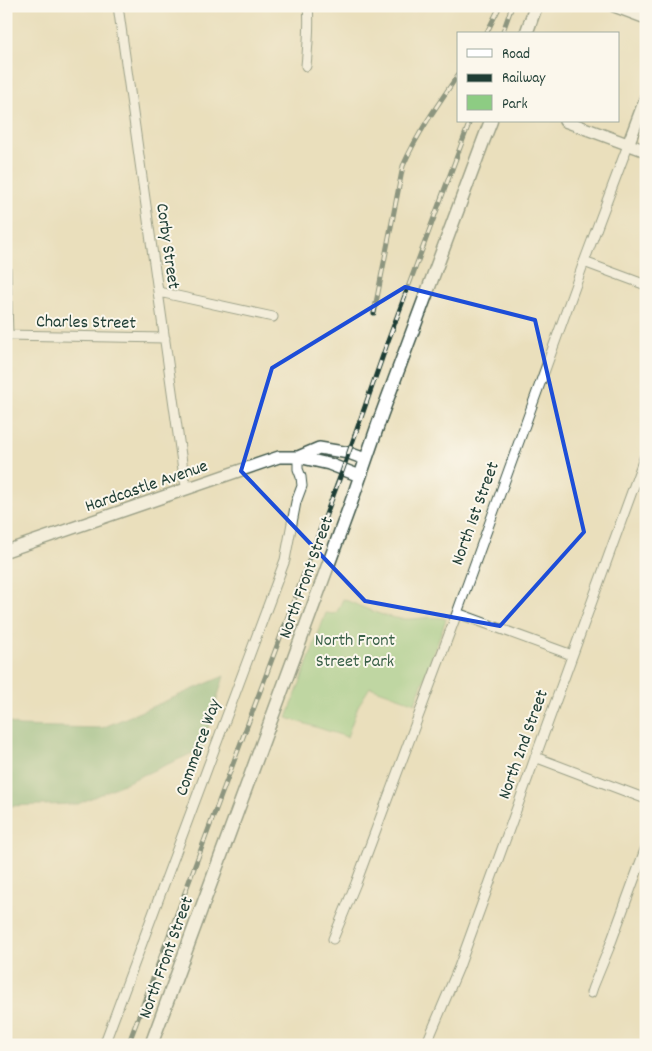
<svg xmlns="http://www.w3.org/2000/svg" width="652" height="1051" viewBox="0 0 652 1051" font-family="Dekko,sans-serif">
  <style>
    .green { fill: #8dcc83; stroke: #56845c }
    .forest { fill: #72b071; stroke: #487652 }
    .lines { fill: none; stroke-linecap: round; stroke-linejoin: round }
    .minor-casing { stroke: #3d5548; stroke-width: 11 }
    .tertiary-casing { stroke: #3d5548; stroke-width: 14 }
    .secondary-casing { stroke: #3d5548; stroke-width: 15 }
    .minor { stroke: #fff; stroke-width: 9 }
    .tertiary { stroke: #fff; stroke-width: 11 }
    .secondary { stroke: #fff; stroke-width: 12 }
    .rail-casing { stroke: #1f3d34; stroke-width: 5 }
    .rail { stroke: #fbf7ec; stroke-width: 3; stroke-dasharray: 9; stroke-linecap: butt }
    .marked { fill: none; stroke: #1d4ed8; stroke-width: 4; stroke-linejoin: round }
    .labels { text-anchor: middle; stroke-width: 4; stroke-linejoin: round; paint-order: stroke }
    .street-label { font-size: 18px; fill: #1f3d34; stroke: #fbf7ec }
    .park-label { font-size: 18px; fill: #3a6148; stroke: #fbf7ec }
  </style>
  <rect width="100%" height="100%" fill="#fbf7ec"/>
  <filter id="ink" filterUnits="userSpaceOnUse"><feTurbulence type="fractalNoise" baseFrequency=".02" numOctaves="2"/><feDisplacementMap in="SourceGraphic" scale="10" xChannelSelector="R" yChannelSelector="G"/><feConvolveMatrix kernelMatrix="1 2 1 2 8 2 1 2 1" color-interpolation-filters="sRGB"/></filter>
  <filter id="wash" filterUnits="userSpaceOnUse"><feTurbulence type="fractalNoise" baseFrequency=".0096" numOctaves="4" result="noise"/><feDisplacementMap in="SourceGraphic" scale="20" xChannelSelector="R" yChannelSelector="G"/><feGaussianBlur stdDeviation="1.12" result="paint"/><feColorMatrix in="noise" values="0 0 0 0 0 0 0 0 0 0 0 0 0 0 0 0 0 1.4 0 .05"/><feComposite in="paint" operator="in"/></filter>
  <g filter="url(#wash)">
    <rect width="100%" height="100%" fill="#eadfbc"/>
    <path class="green" d="M343,599C363,607 381,617 403,619C417,620 433,615 446,619L415,703L370,687L358,706L347,737L287,718L326,613L333,614L337,612Z"/>
    <path class="forest" d="M224,676L202,749L78,804L6,806V721L19,726L102,728Z"/>
  </g>
  <g filter="url(#ink)">
    <g class="lines">
      <g class="minor-casing">
        <path id="minor" d="M118,6L184,477L187,489
          M306,66C308,46 310,26 308,6
          M584,262L646,285
          M6,269L8,335
          M159,292L273,317
          M6,335L165,338
          M457,613L572,655
          M535,757L646,799
          M333,939L356,883L457,613L584,262L628,145
          M591,993L593,987L609,948L646,847
          M104,1045L285,560L296,502L302,486L301,477L298,469V457
          M426,1045L459,967L646,453"/>
      </g>
      <g class="tertiary-casing">
        <path id="tertiary" d="M614,6L646,18
          M565,121L646,151
          M628,145L646,97
          M298,457L319,448L349,453L365,459
          M6,551L279,457H298L329,464L360,476"/>
      </g>
      <g class="secondary-casing">
        <path id="secondary" d="M526,34L536,6
          M151,1045L319,590L352,500L381,416L484,139L491,121"/>
      </g>
      <use href="#minor" class="minor"/>
      <use href="#tertiary" class="tertiary"/>
      <use href="#secondary" class="secondary"/>
      <g class="rail-casing">
        <path id="rail" d="M486,34L500,6
          M502,34L512,6
          M374,313L403,166C417,134 438,104 458,75
          M128,1045L343,469L388,341L470,121"/>
      </g>
      <use href="#rail" class="rail"/>
    </g>
  </g>
  <path d="M0 0H652V1051H0ZM405,287L535,320L584,532L500,626L365,601L241,471L272,368Z" fill="#eadfbc" fill-opacity=".55" fill-rule="evenodd"/>
  <path class="marked" d="M405,287L535,320L584,532L500,626L365,601L241,471L272,368Z"/>
  <g class="labels">
    <g class="street-label">
      <text transform="translate(169 246) rotate(82)" y="6">Corby Street</text>
      <text transform="translate(86 321) rotate(1)" y="6">Charles Street</text>
      <text transform="translate(146 485) rotate(-19)" y="6">Hardcastle Avenue</text>
      <text transform="translate(474 513) rotate(-70)" y="6">North 1st Street</text>
      <text transform="translate(305 577) rotate(-70)" y="6">North Front Street</text>
      <text transform="translate(522 744) rotate(-70)" y="6">North 2nd Street</text>
      <text transform="translate(197 747) rotate(-70)" y="6">Commerce Way</text>
      <text transform="translate(165 957) rotate(-70)" y="6">North Front Street</text>
    </g>
    <g class="park-label">
      <text x="355" y="645">North Front<tspan x="355" dy="21">Street Park</tspan></text>
    </g>
  </g>
  <rect width="652" height="1051" fill="none" stroke="#fbf7ec" stroke-width="25"/>
  <rect x="457" y="32" width="162" height="90" fill="#fbf7ec" stroke="#a3ada2"/>
  <rect x="467" y="49" width="25" height="8" fill="#ffffff" stroke="#a3ada2"/>
  <text x="502" y="58" font-size="15" fill="#1f3d34">Road</text>
  <rect x="467" y="74" width="25" height="8" fill="#1f3d34" stroke="#a3ada2"/>
  <text x="502" y="82" font-size="15" fill="#1f3d34">Railway</text>
  <rect x="467" y="95" width="25" height="15" fill="#8dcc83" stroke="#a3ada2"/>
  <text x="502" y="108" font-size="15" fill="#1f3d34">Park</text>
</svg>
